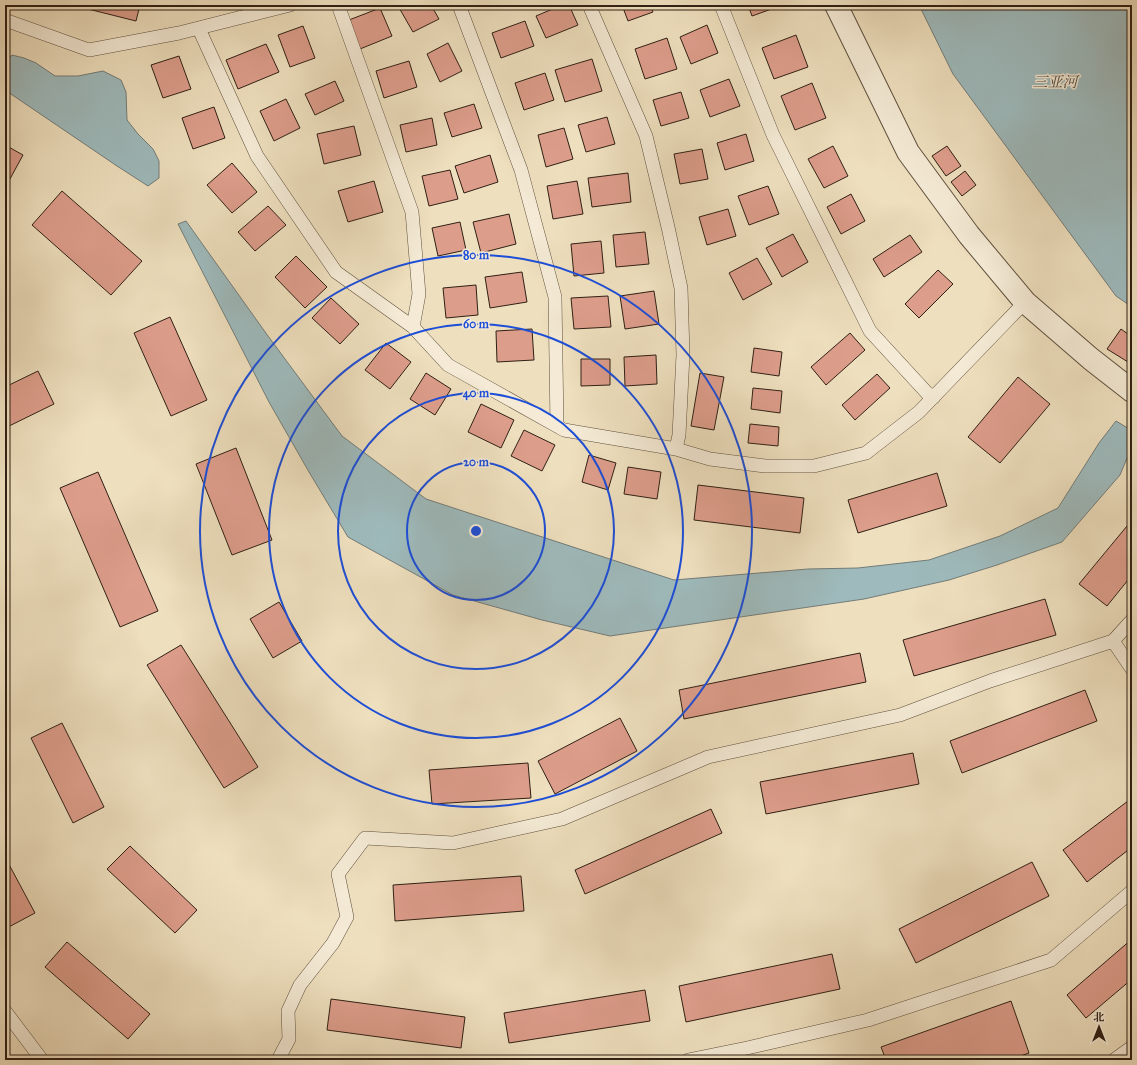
<svg xmlns="http://www.w3.org/2000/svg" width="1137" height="1065" viewBox="0 0 1137 1065" font-family="'IM FELL Great Primer','Noto Serif SC',serif">
  <style>
    .water { fill: #9ebabc; stroke: #727c79 }
    .building { fill: #dd9d8b; stroke: #2f2014 }
    .lines { fill: none; stroke-linecap: round; stroke-linejoin: round }
    .service-casing { stroke: #5f503e; stroke-width: 14 }
    .minor-casing { stroke: #5f503e; stroke-width: 24 }
    .service { stroke: #f4ead5; stroke-width: 13 }
    .minor { stroke: #f4ead5; stroke-width: 22 }
    .ring { fill: none; stroke: #1d4ed8; stroke-width: 2 }
    .labels { text-anchor: middle; stroke-width: 3; stroke-linejoin: round; paint-order: stroke }
    .water-label { font-size: 15px; font-style: italic; fill: #504e46; stroke: #f4ead5 }
    .centre { fill: #1d4ed8; stroke: #f4ead5; stroke-width: 2 }
    .ring-label { font-size: 12px; text-anchor: middle; font-weight: bold; fill: #1d4ed8; stroke: #f4ead5; stroke-width: 3; stroke-linejoin: round; paint-order: stroke }
  </style>
  <rect width="100%" height="100%" fill="#eedfbe"/>
  <filter id="stains"><feTurbulence type="fractalNoise" baseFrequency=".005" numOctaves="4"/><feColorMatrix values="0 0 0 0 .2 0 0 0 0 .09 0 0 0 0 .02 0 0 0 .5 -.17"/></filter>
  <radialGradient id="worn" r=".72"><stop offset=".6" stop-color="#630" stop-opacity="0"/><stop offset="1" stop-color="#630" stop-opacity=".3"/></radialGradient>
  <path class="water" d="M919,5H1132V307L1116,296L953,74Z
    M12,55L24,58L36,63L55,76H78L103,71L121,80L126,92L127,120L138,134L153,149L159,161V178L148,186L117,166L5,90V63Z
    M186,221L268,336L342,436L426,499L674,580L808,569L858,568L929,560L1000,536L1058,508L1099,443L1116,421L1131,430L1132,446L1120,475L1062,542L997,565L949,580L864,599L610,636L542,620L453,595L348,537L309,472L269,402L178,224Z"/>
  <path class="building" d="M72,5H140L136,21Z
    M399,5H431L439,19L413,32L398,6Z
    M562,5H569L578,25L546,38L536,16Z
    M622,5H650L653,12L628,21Z
    M663,5H674L664,9Z
    M748,5H780V6L752,16Z
    M380,8L392,36L360,49L349,20Z
    M525,21L534,46L501,58L492,33Z
    M707,25L718,53L691,64L680,37Z
    M303,26L315,58L290,67L278,35Z
    M796,35L808,67L774,79L762,48Z
    M667,38L677,69L645,79L635,49Z
    M448,43L462,71L440,82L427,54Z
    M266,44L279,72L238,89L226,60Z
    M179,56L191,89L163,98L151,65Z
    M592,59L602,91L565,102L555,70Z
    M409,61L417,87L384,98L376,71Z
    M545,73L554,100L524,110L515,83Z
    M729,79L740,106L710,117L700,90Z
    M335,81L344,101L315,115L305,94Z
    M812,83L826,118L795,130L781,96Z
    M681,92L689,118L661,126L653,100Z
    M286,99L300,128L274,141L260,111Z
    M474,104L482,128L452,137L444,113Z
    M214,107L225,138L193,149L182,118Z
    M607,117L615,144L586,152L578,125Z
    M432,118L437,145L406,152L400,125Z
    M354,126L361,155L324,164L317,134Z
    M564,128L573,159L546,167L538,135Z
    M746,134L754,161L725,170L717,143Z
    M5,145L23,155L5,188Z
    M833,146L848,176L824,188L808,159Z
    M947,146L961,166L946,176L932,156Z
    M702,149L708,179L680,184L674,154Z
    M490,155L498,182L464,193L455,166Z
    M232,163L257,192L232,213L207,185Z
    M450,170L458,199L429,206L422,176Z
    M965,171L976,185L962,196L951,182Z
    M628,173L631,202L592,207L588,178Z
    M374,181L383,212L348,222L338,191Z
    M577,181L583,214L553,219L547,186Z
    M768,186L779,214L749,225L738,196Z
    M62,191L142,261L111,295L32,225Z
    M851,194L865,221L841,234L827,207Z
    M268,206L286,225L255,251L238,232Z
    M728,209L736,236L707,245L699,217Z
    M509,214L516,244L481,253L473,222Z
    M460,222L466,250L438,256L432,228Z
    M645,232L649,264L616,267L613,235Z
    M793,234L808,262L782,277L766,248Z
    M910,235L922,252L884,277L873,259Z
    M601,241L604,273L574,276L571,244Z
    M296,256L327,287L305,308L275,277Z
    M757,258L772,284L743,300L729,273Z
    M938,270L953,284L919,318L905,304Z
    M522,272L527,302L490,308L485,277Z
    M476,285L478,315L446,318L443,288Z
    M654,291L659,324L625,329L620,296Z
    M608,296L611,327L574,329L571,298Z
    M331,298L359,324L340,344L312,318Z
    M170,317L207,400L171,416L134,333Z
    M532,329L534,360L497,362L496,331Z
    M1121,329L1132,337V356L1128,362L1107,349Z
    M850,333L865,350L826,385L811,367Z
    M386,343L411,362L390,389L365,370Z
    M754,348L782,352L779,376L751,372Z
    M656,355L657,384L625,386L624,357Z
    M581,359H610V385L581,386Z
    M38,371L54,404L5,428V387Z
    M426,373L451,389L435,415L410,399Z
    M700,373L724,377L714,430L691,426Z
    M877,374L890,388L855,420L842,405Z
    M1018,377L1050,404L1000,463L968,437Z
    M753,388L782,391L780,413L751,409Z
    M481,404L514,420L501,448L468,432Z
    M750,424L779,427L778,446L748,443Z
    M524,430L555,445L542,471L511,456Z
    M236,448L272,540L232,555L196,464Z
    M589,455L616,463L608,490L582,482Z
    M628,467L661,472L657,499L624,494Z
    M98,472L158,611L120,627L60,488Z
    M937,473L947,506L858,533L848,500Z
    M698,485L804,498L800,533L694,520Z
    M1132,520V575L1107,606L1079,584Z
    M1045,599L1056,635L914,676L903,640Z
    M279,602L302,641L273,658L250,619Z
    M181,645L258,767L224,788L147,665Z
    M860,653L866,682L684,719L679,690Z
    M1085,690L1097,721L962,773L950,741Z
    M620,718L637,751L555,794L538,761Z
    M62,723L104,807L73,823L31,738Z
    M913,753L919,784L766,814L760,782Z
    M528,763L531,798L432,804L429,770Z
    M1132,798V847L1087,882L1063,850Z
    M711,809L722,833L585,894L575,870Z
    M130,846L197,910L175,933L107,869Z
    M5,857L35,913L5,929Z
    M1032,862L1049,896L916,963L899,929Z
    M521,876L524,911L395,921L393,885Z
    M1132,939V979L1086,1018L1067,995Z
    M67,942L150,1014L128,1039L45,967Z
    M832,954L840,989L686,1022L679,986Z
    M645,990L650,1021L509,1043L504,1013Z
    M331,999L465,1017L461,1048L327,1030Z
    M1011,1001L1029,1053L1009,1060H886L881,1047Z"/>
  <g class="lines">
    <g class="service-casing">
      <path id="service" d="M338,5L412,212L419,294L413,327
        M459,5L521,170L555,297L557,426
        M589,5L646,136L668,227L681,288L683,355L679,435L676,449L710,459L765,466H814L866,453L919,412L1025,302
        M721,5L773,135L870,331L927,393L934,397
        M5,20L89,50L179,33L290,5
        M199,29L257,156L336,272L413,327L448,365L564,430L676,449
        M1132,620L1113,641L1132,669
        M5,1011L42,1060
        M278,1060L289,1039L288,1011L300,985L333,943L347,917L338,874L365,838L453,843L562,819L708,757L900,715L990,681L1113,641
        M688,1060L747,1048L868,1020L1051,960L1132,891
        M1114,1060L1132,1047"/>
    </g>
    <g class="minor-casing">
      <path id="minor" d="M836,5L908,152L969,235L1025,302L1091,359L1132,391"/>
    </g>
    <use href="#service" class="service"/>
    <use href="#minor" class="minor"/>
  </g>
  <g class="ring">
    <circle cx="476" cy="531" r="69"/>
    <circle cx="476" cy="531" r="138"/>
    <circle cx="476" cy="531" r="207"/>
    <circle cx="476" cy="531" r="276"/>
  </g>
  <g class="labels">
    <g class="water-label">
      <text x="1055" y="87">三亚河</text>
    </g>
  </g>
  <circle cx="476" cy="531" r="6" class="centre"/>
  <g class="ring-label">
    <text x="476" y="259">80 m</text>
    <text x="476" y="328">60 m</text>
    <text x="476" y="397">40 m</text>
    <text x="476" y="466">20 m</text>
  </g>
  <rect width="1137" height="1065" fill="none" stroke="#eedfbe" stroke-width="20"/>
  <rect x="6" y="6" width="1125" height="1053" fill="none" stroke="#2f2014" stroke-width="2"/>
  <rect x="10" y="10" width="1117" height="1045" fill="none" stroke="#2f2014"/>
  <g transform="translate(1099 1027)" stroke="#f4ead5" stroke-width="3" paint-order="stroke">
  <path d="M0-3L7 15L0 10L-7 15Z" fill="#2f2014"/>
  <text y="-6" font-size="11" font-weight="bold" text-anchor="middle" fill="#2f2014">北</text>
  </g>
  <rect width="100%" height="100%" filter="url(#stains)"/>
  <rect width="100%" height="100%" fill="url(#worn)"/>
</svg>
